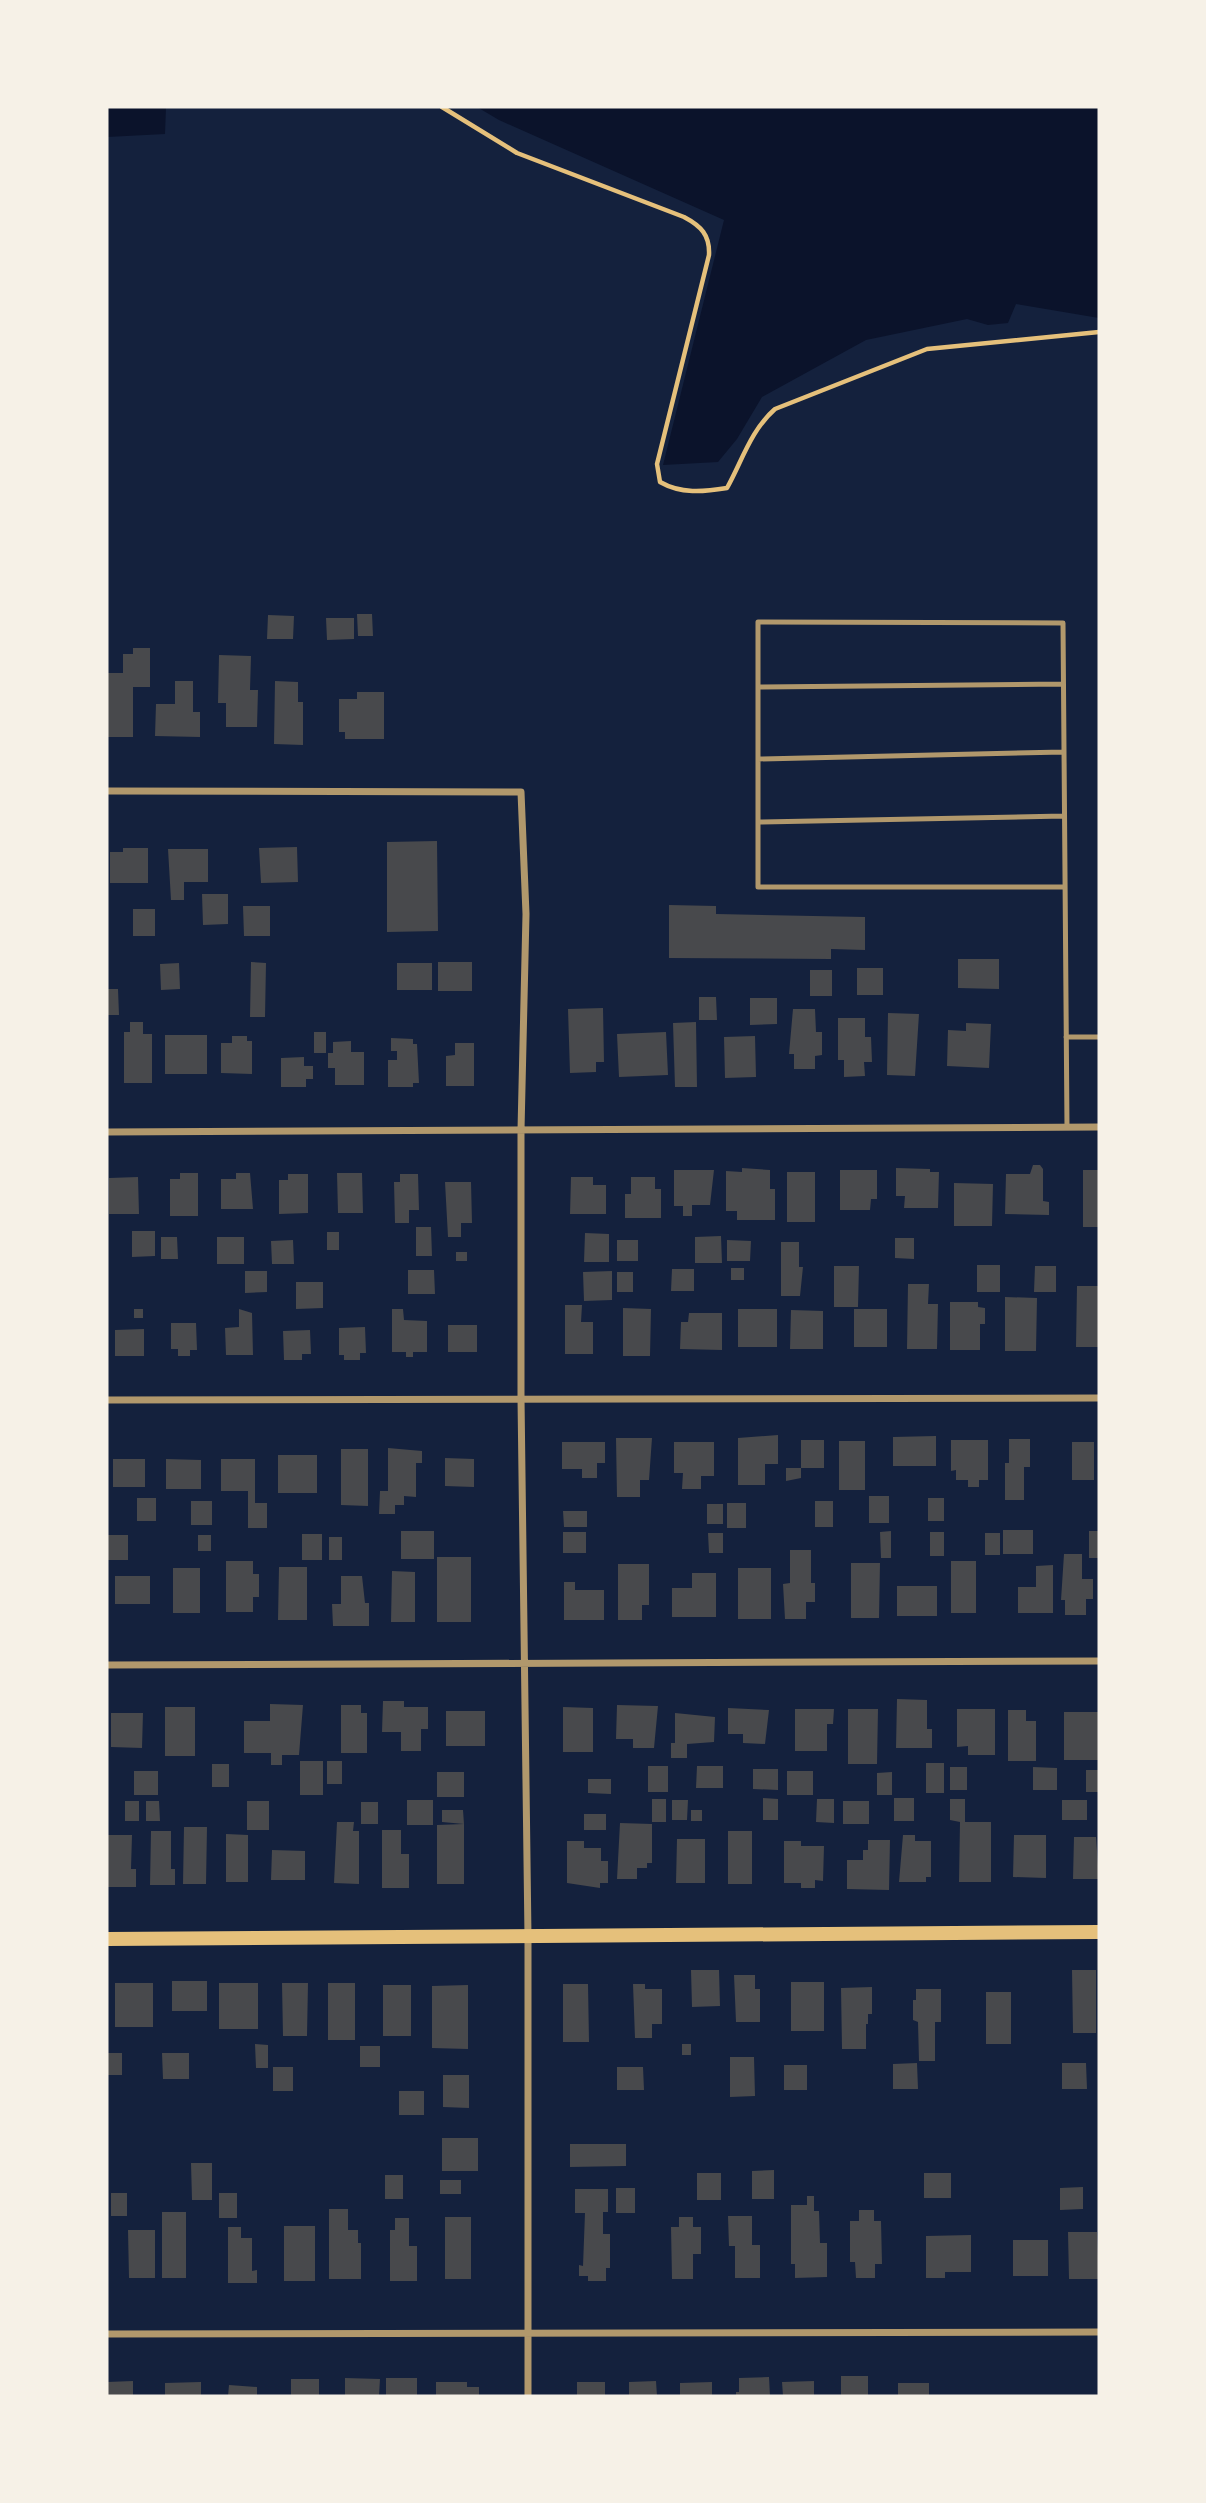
<svg xmlns="http://www.w3.org/2000/svg" width="1206" height="2503" viewBox="0 0 1206 2503" font-family="Ubuntu,sans-serif">
  <style>
    .water { fill: #0b132b }
    .building { fill: #48494c }
    .lines { fill: none; stroke-linecap: round; stroke-linejoin: round }
    .path { stroke: #e5c07b; stroke-width: 4.5 }
    .service { stroke: #b1986c; stroke-width: 5 }
    .minor { stroke: #b1986c; stroke-width: 7 }
    .secondary { stroke: #e5c07b; stroke-width: 14 }
  </style>
  <rect width="100%" height="100%" fill="#14213d"/>
  <path class="water" d="M107,107H166L165,134L107,137Z
    M477,107H1099V318L1016,304L1008,323L988,325L967,319L866,340L762,397L737,439L718,462L663,465L724,220L499,120Z"/>
  <path class="building" d="M357,614H372L373,636H358Z
    M268,615L294,616L293,639H267Z
    M326,618H354V639L327,640Z
    M133,648H150V687H133V737H107V673H123V654H133Z
    M219,655L251,656L250,690H258L257,727H226V703H218Z
    M175,681H193V712H200V737L155,736L156,704H175Z
    M275,681L298,682V702H303V745L274,744Z
    M357,692H384V739H345V732H339V699H357Z
    M437,841L438,931L387,932V842Z
    M297,847L298,882L261,883L259,848Z
    M123,848H148V883H110V852H123Z
    M168,849H208V882H184V900H171Z
    M202,894H228V924L203,925Z
    M669,905L716,906V914L865,917V950L831,949V959L669,958Z
    M243,906H270V936H244Z
    M133,909H155V936H133Z
    M958,959H999V989L958,988Z
    M251,962L266,963L265,1017H250Z
    M438,962H472V991H438Z
    M179,963L180,989L161,990L160,964Z
    M397,963H432V990H397Z
    M857,968H883V995H857Z
    M810,970H832V996H810Z
    M107,989H118L119,1015H107Z
    M699,997H716L717,1020H699Z
    M750,998H777V1024L750,1025Z
    M603,1008L604,1062H596V1072L570,1073L568,1009Z
    M793,1009H815L816,1032H822V1055L815,1056V1069H794V1054H789Z
    M888,1013L919,1014L915,1076L887,1075Z
    M838,1018H865V1037H871L872,1062H864L865,1076L844,1077V1060H838Z
    M130,1022H143V1034H152V1083H124V1032H130Z
    M696,1022L697,1087H675L673,1023Z
    M966,1023L991,1024L989,1068L947,1066L948,1030L966,1031Z
    M314,1032H326V1053H314Z
    M666,1032L668,1075L619,1077L617,1034Z
    M165,1035H207V1074H165Z
    M232,1036H247V1041H252V1074L221,1073V1043H232Z
    M755,1036L756,1077L725,1078L724,1037Z
    M391,1038L413,1039V1044H417L419,1083H413V1087H388V1060H397V1051H391Z
    M351,1041V1052H364V1085H335V1068H328V1053H333V1042Z
    M455,1043H474V1086H446V1056L455,1055Z
    M304,1057V1066H313V1079H306V1087H281V1058Z
    M1033,1165H1040L1043,1169V1201L1049,1202V1215L1005,1214L1006,1174H1030Z
    M742,1168L770,1170V1189H775V1220H737V1211H726V1171L742,1172Z
    M896,1168L930,1169V1172H939L938,1208H904L905,1196H896Z
    M674,1170H714L710,1205H692V1216H683V1206H674Z
    M840,1170H877V1199H871L870,1210H840Z
    M1083,1170H1099V1227H1083Z
    M787,1172H815V1222H787Z
    M180,1173H198V1216H170V1179H180Z
    M236,1173H250L253,1209H221V1179H236Z
    M337,1173H362L363,1213H338Z
    M288,1174H308V1213L279,1214V1180H288Z
    M400,1174H418L419,1210H409V1223H395L394,1182H400Z
    M138,1177L139,1214H109V1178Z
    M571,1177H593V1185H606V1214H570Z
    M631,1177H655V1189H661V1218H625V1194H631Z
    M445,1182H471L472,1223H461V1237H448Z
    M954,1183L993,1184L992,1226H954Z
    M416,1227H431L432,1256H416Z
    M132,1231H155V1256L132,1257Z
    M327,1232H339V1250H327Z
    M585,1233L609,1234V1262H584Z
    M721,1236L722,1263H695V1237Z
    M161,1237H177L178,1259H161Z
    M217,1237H244V1264H217Z
    M895,1238H914V1259L895,1258Z
    M293,1240L294,1264H272L271,1241Z
    M617,1240H638V1261H617Z
    M727,1240L751,1241L750,1261H727Z
    M781,1242H799V1267H803L800,1296H781Z
    M456,1252H467V1261H456Z
    M977,1265H1000V1292H977Z
    M834,1266H859L858,1307H834Z
    M1035,1266H1056V1292H1034Z
    M731,1268H744V1280H731Z
    M672,1269H694V1291H671Z
    M408,1270H434L435,1294H408Z
    M245,1271H267V1292L245,1293Z
    M612,1271V1300L584,1301L583,1272Z
    M617,1272H633V1292H617Z
    M296,1282H323V1308L296,1309Z
    M908,1284H929L928,1304H938L937,1349H907Z
    M1077,1286H1099L1098,1347H1076Z
    M1005,1297L1037,1298L1036,1351H1005Z
    M950,1302H978V1307L985,1308V1324H980V1350H950Z
    M565,1305H582L581,1322H593V1354H565Z
    M623,1308L651,1309L650,1356H623Z
    M134,1309H143V1318H134Z
    M239,1309L252,1313L253,1355H226L225,1328L239,1327Z
    M392,1309H403L404,1320L427,1321V1352H413V1357H406V1352H392Z
    M738,1309H777V1347H738Z
    M854,1309H887V1347H854Z
    M791,1310L823,1311V1349H790Z
    M689,1313H722V1350L680,1349L681,1322H688Z
    M171,1323H196L197,1350H190V1356H178V1349H171Z
    M448,1325H477V1352H448Z
    M365,1327L366,1353H360V1360H344V1355H339V1328Z
    M144,1329V1356H115V1330Z
    M310,1330L311,1354H302V1360H284L283,1331Z
    M778,1435V1464H765V1485H738V1438Z
    M936,1436V1466H893V1437Z
    M616,1438H652L649,1480H640V1497H617Z
    M1009,1439H1030V1467H1024V1500H1005V1463H1009Z
    M801,1440H824V1468H801Z
    M951,1440H988V1480H979V1487H968V1480H956V1470L951,1471Z
    M839,1441H865V1490H839Z
    M562,1442H605V1463H597V1478H582V1469H562Z
    M674,1442H714V1476H701V1489H682L683,1473H674Z
    M1072,1442H1094V1480H1072Z
    M388,1448L422,1451V1463H416V1497L404,1496V1505H395V1514H379L380,1491H388Z
    M341,1449H368V1506L341,1505Z
    M278,1455H317V1493H278Z
    M445,1458L474,1459V1487L445,1486Z
    M113,1459H145V1487H113Z
    M166,1459L201,1460V1489H166Z
    M221,1459H255V1503H267V1528H248V1491H221Z
    M786,1468H801V1478L786,1481Z
    M869,1496H889V1523H869Z
    M137,1498H156V1521H137Z
    M928,1498H944V1521H928Z
    M191,1501H212V1525H191Z
    M815,1501H833V1527H815Z
    M727,1503H746V1528H727Z
    M707,1504H723V1524H707Z
    M563,1511H587V1527H564Z
    M1003,1530H1033V1554H1003Z
    M401,1531H434V1559H401Z
    M891,1531V1558H881L880,1532Z
    M1089,1531H1099V1558H1089Z
    M563,1532H586V1553H563Z
    M930,1532H944V1556H930Z
    M708,1533H723V1553H709Z
    M985,1533H1000V1555H985Z
    M302,1534H322V1560H302Z
    M107,1535H128V1560H107Z
    M198,1535H211V1551H198Z
    M329,1537H342V1560H329Z
    M790,1550H811V1583H815V1602H806V1619H785L783,1584L790,1583Z
    M1064,1554H1082V1579H1093V1599H1086V1615H1065V1600H1061Z
    M437,1557H471V1622H437Z
    M226,1561H253V1574H259V1597H253V1612H226Z
    M951,1561H976V1613H951Z
    M851,1563H880L879,1618H851Z
    M618,1564H649V1605H642V1620H618Z
    M1053,1565V1613H1018V1587H1036V1566Z
    M279,1567H307V1620H278Z
    M173,1568H200V1613H173Z
    M738,1568H771V1619H738Z
    M392,1571L415,1572V1622H391Z
    M692,1573H716V1617H672V1588H692Z
    M115,1576H150V1604H115Z
    M341,1576H362L365,1603H369V1626H333L332,1604H341Z
    M564,1582H575V1590H604V1620H564Z
    M897,1586H937V1616H897Z
    M897,1699L927,1700V1729H932V1748H896Z
    M383,1701H404V1707H428V1729H421V1751H401V1732H382Z
    M270,1704L303,1705L299,1755H282V1765H271V1753H244V1721H270Z
    M341,1705H361V1713H367V1753H341Z
    M617,1705L658,1706L654,1748H633V1739H616Z
    M165,1707H195V1756H165Z
    M563,1707L593,1708V1752H563Z
    M728,1708L769,1710L765,1744L743,1743V1734H728Z
    M795,1709H834L833,1724H827V1751H795Z
    M848,1709H878L877,1764H848Z
    M957,1709H995V1755H968V1746L957,1747Z
    M1008,1710H1026V1721H1036V1761H1008Z
    M446,1711H485V1746H446Z
    M1064,1712H1099V1760H1064Z
    M111,1713H143L142,1748L111,1747Z
    M675,1713L715,1717L714,1742L687,1744V1758H671V1743H675Z
    M300,1761H323V1795H300Z
    M327,1761H342V1784H327Z
    M926,1763H944V1793H926Z
    M212,1764H229V1787H212Z
    M648,1766H668V1792H648Z
    M697,1766H723V1788H696Z
    M950,1767H967V1790H950Z
    M1033,1767L1057,1768V1790H1033Z
    M753,1769H778V1790L753,1789Z
    M1086,1770H1099V1792H1086Z
    M134,1771H158V1795H134Z
    M787,1771H813V1795H787Z
    M437,1772H464V1797H437Z
    M892,1772V1795H877V1773Z
    M588,1779H611V1794L588,1793Z
    M763,1798L778,1799V1820H763Z
    M894,1798H914V1821H894Z
    M652,1799H666V1822H652Z
    M817,1799H834V1823L816,1822Z
    M950,1799H965V1822H991V1882H959L960,1822L950,1820Z
    M407,1800H433V1825H407Z
    M672,1800H688L687,1820H672Z
    M1062,1800H1087V1820H1062Z
    M125,1801H139V1821H125Z
    M146,1801H159L160,1821H146Z
    M247,1801H269V1830H247Z
    M843,1801H869V1824H843Z
    M361,1802H378V1824H361Z
    M442,1810H463L464,1824L442,1822Z
    M691,1810H702V1821H691Z
    M584,1814H606V1830H584Z
    M337,1822H354L353,1831H359V1884L334,1883Z
    M620,1823L652,1824V1863H647V1868H637V1879H617Z
    M464,1824V1884H437V1825Z
    M184,1827H207L206,1884H183Z
    M382,1830H401V1854H409V1888H382Z
    M151,1831H171V1869H175V1885H150Z
    M728,1831H752V1884H728Z
    M226,1834L248,1835V1882H226Z
    M107,1835H132L131,1869H136V1887H107Z
    M903,1835H915V1841H931V1877H926V1882H899Z
    M1014,1835H1046V1878L1013,1877Z
    M1074,1837H1096L1099,1879H1073Z
    M677,1839H705V1883H676Z
    M868,1840H890L889,1890L847,1889V1860H863V1850H868Z
    M567,1841H584V1848H601V1861H608V1883H600V1888L567,1883Z
    M784,1841H801V1846H824L823,1881L815,1880V1888H801V1883H784Z
    M272,1850L305,1851V1880H271Z
    M691,1970H719L720,2006L692,2007Z
    M1072,1970H1096V2033H1073Z
    M734,1975H755V1989H760V2022H736Z
    M172,1981H207V2011H172Z
    M791,1982H824V2031H791Z
    M115,1983H153V2027H115Z
    M219,1983H258V2029H219Z
    M282,1983H308L307,2036H283Z
    M328,1983H355V2040H328Z
    M563,1984H588L589,2042H563Z
    M633,1984H645V1989H662V2024H652V2038H635Z
    M383,1985H411V2036H383Z
    M468,1985V2049L432,2048V1986Z
    M872,1987V2014H868V2024H866V2049H842L841,1988Z
    M916,1989H941V2022H935V2061H919L918,2022L913,2020V2000H916Z
    M986,1992H1011V2044H986Z
    M255,2044L268,2045V2068H256Z
    M682,2044H691V2055H682Z
    M360,2046H380V2067H360Z
    M107,2053H122V2075H107Z
    M162,2053H189V2079H163Z
    M730,2057H754L755,2096L730,2097Z
    M917,2063L918,2089H893V2064Z
    M1062,2063H1086L1087,2089H1062Z
    M784,2065H807V2090H784Z
    M273,2067H293V2091H273Z
    M617,2067H643L644,2090H617Z
    M443,2075H469V2108L443,2107Z
    M399,2091H424V2115H399Z
    M442,2138H478V2171H442Z
    M570,2144H626V2166L570,2167Z
    M191,2163H212V2200H192Z
    M774,2170V2199H752V2171Z
    M697,2173H721V2200H697Z
    M924,2173H951V2198H924Z
    M385,2175H403V2199H385Z
    M440,2180H461V2194H440Z
    M1083,2187V2209L1060,2210V2188Z
    M616,2188H635V2213H616Z
    M575,2189H608V2212H603V2234H610V2268H606V2281H588V2276H579V2265L583,2266L585,2213H575Z
    M111,2193H127V2216H111Z
    M219,2193H237V2218H219Z
    M807,2196H814V2211H819L820,2243H827V2277L795,2278V2264H791V2205H807Z
    M329,2209H348V2230H358V2243H361V2279H329Z
    M859,2210H874V2221H881L882,2264H875V2278H856L855,2262H850V2221H859Z
    M162,2212H186V2278H162Z
    M728,2216H752V2245H760V2278H735V2246H729Z
    M445,2217H471V2279H445Z
    M679,2217H693V2227H701V2254H693V2279H672L671,2227H679Z
    M395,2218H409V2246H417V2281H390V2230H395Z
    M284,2226H315V2281H284Z
    M228,2227H241V2238H252V2271L257,2270V2283H228Z
    M128,2230H155V2278H129Z
    M1068,2232H1097L1099,2279H1069Z
    M971,2235V2272H945V2278H926V2236Z
    M1013,2240H1048V2276H1013Z
    M841,2376H868V2396H841Z
    M769,2377L770,2396H736V2392H739V2378Z
    M345,2378L380,2379L379,2396H345Z
    M386,2378H417V2396H386Z
    M291,2379H319V2396H291Z
    M133,2381V2396H107V2382Z
    M656,2381L657,2396H629V2382Z
    M814,2381V2396H783L782,2382Z
    M201,2382V2396H165V2383Z
    M436,2382H467V2387H479V2396H436Z
    M577,2382H605V2396H577Z
    M712,2382V2396H680V2383Z
    M898,2383H929V2396H898Z
    M229,2385L257,2387V2396H228Z"/>
  <g class="lines">
    <path class="path" d="M442,107L517,153L684,217C701,226 710,235 709,255L657,464L660,482C681,494 703,492 727,488C742,461 751,430 775,409L927,349L1099,332"/>
    <path class="service" d="M758,687L1063,684
      M758,759L1064,752
      M758,822L1064,816
      M1065,887H758V622L1063,623C1064,791 1065,959 1067,1127
      M1066,1037H1099"/>
    <path class="minor" d="M107,791L521,792L526,914L521,1130V1398L528,1937V2396
      M107,1132L1099,1127
      M107,1400L1099,1398
      M107,1665L1099,1661
      M107,2334L1099,2332"/>
    <path class="secondary" d="M107,1939L1099,1932"/>
  </g>
  <rect width="1206" height="2503" fill="none" stroke="#f6f1e7" stroke-width="217"/>
</svg>
